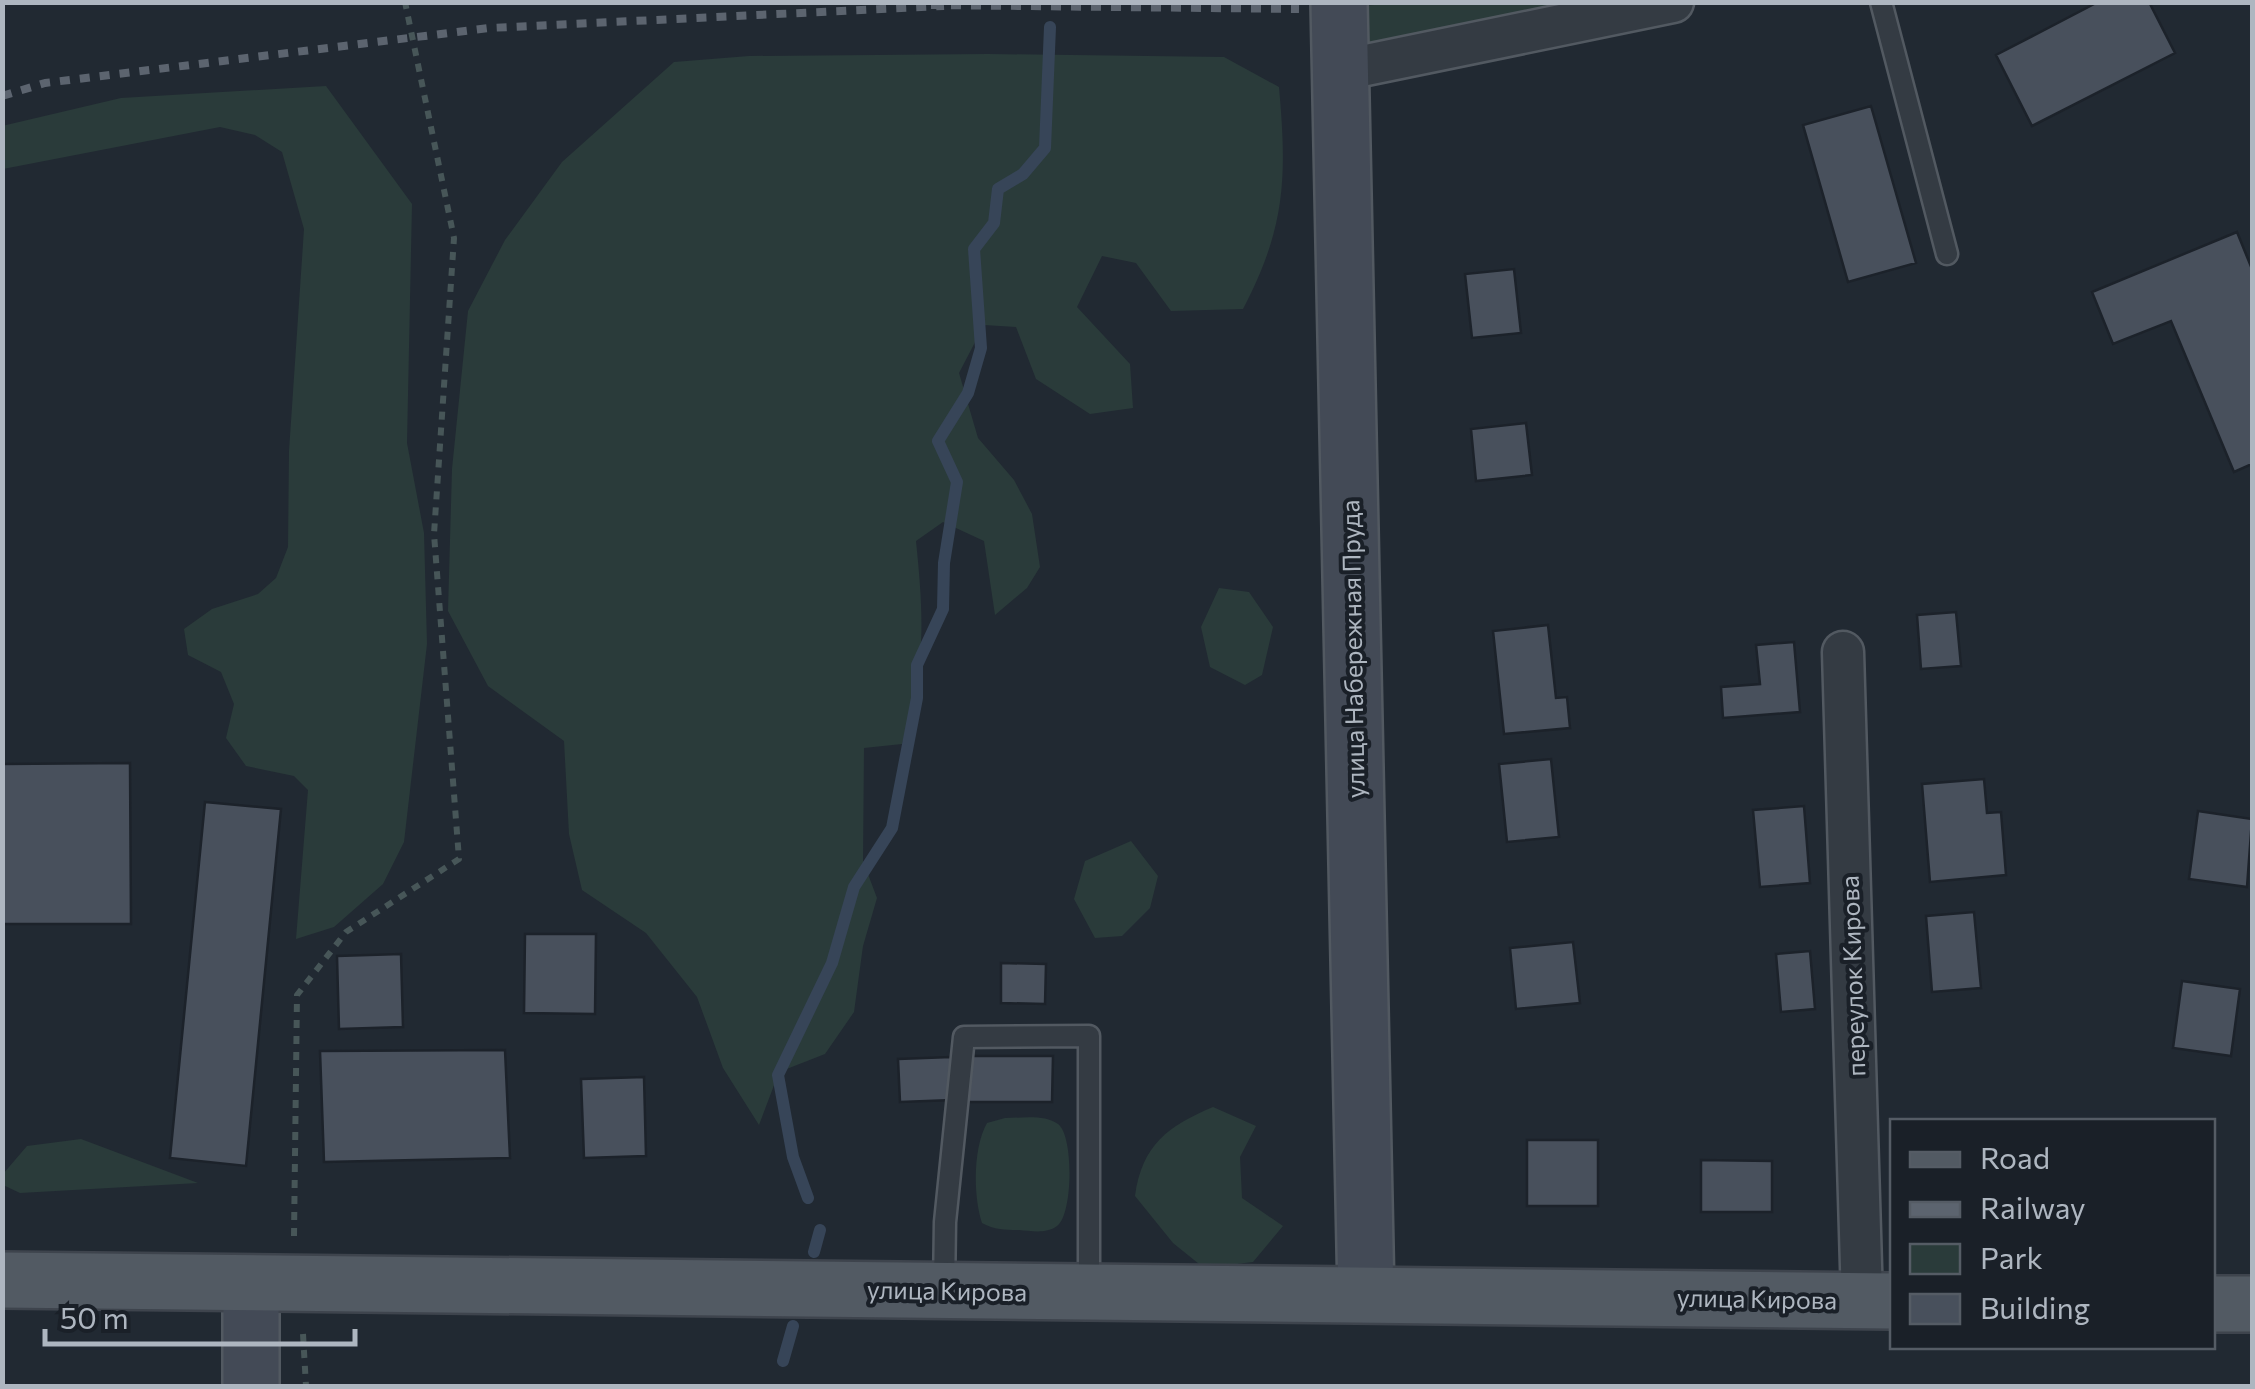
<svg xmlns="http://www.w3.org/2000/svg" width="2255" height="1389" viewBox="0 0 2255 1389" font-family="Commissioner,sans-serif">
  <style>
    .green { fill: #2a3b3a }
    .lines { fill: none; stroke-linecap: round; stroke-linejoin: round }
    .stream { stroke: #374558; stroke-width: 12 }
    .building { fill: #48505c; stroke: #1c222a; stroke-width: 2.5 }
    .lane-casing { stroke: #525961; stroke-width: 25 }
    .street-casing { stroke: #525961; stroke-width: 45 }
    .secondary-casing { stroke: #525961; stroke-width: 60 }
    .primary-casing { stroke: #3e444d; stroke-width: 60 }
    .path { stroke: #475658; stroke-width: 6; stroke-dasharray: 8 8; stroke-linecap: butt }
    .lane { stroke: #343b43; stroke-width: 20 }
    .street { stroke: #343b43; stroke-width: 40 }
    .secondary { stroke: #434a56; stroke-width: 55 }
    .primary { stroke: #525a63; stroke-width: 55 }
    .rail { stroke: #5c646f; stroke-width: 8; stroke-dasharray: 10 10; stroke-linecap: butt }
    .labels { text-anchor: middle; stroke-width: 8; stroke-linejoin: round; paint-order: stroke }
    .street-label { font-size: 25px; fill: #aeb6c0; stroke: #1a2028 }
  </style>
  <rect width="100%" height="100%" fill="#212932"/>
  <path class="green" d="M1409,2L1673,3L1342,70L1339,8Z
    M988,54L1224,57L1279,87C1287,177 1286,227 1243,309L1171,311L1136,263L1102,256L1077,307L1130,364L1133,408L1090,414L1036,379L1016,327L984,325L959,373L978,438L1014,480L1032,514L1040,567L1027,588L995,615L984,541L943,522L916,541C924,619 926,667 902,744L864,748L863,861L877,898L863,946L854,1012L825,1054L779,1072L759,1125L723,1068L697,997L646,933L582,890L569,834L564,741L488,686L448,611L452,469L468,311L505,240L562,162L674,62L749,56Z
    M326,86L412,204L407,443L424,533L427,644L404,842L383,884L334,927L296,939L308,790L294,776L246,766L226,738L234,704L221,672L188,655L184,629L212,609L258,594L276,578L288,547L289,451L304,229L282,152L255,135L220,127L3,169L2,126L121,98Z
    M1219,588L1249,592L1273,627L1262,675L1245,685L1210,667L1201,627Z
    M1131,841L1158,876L1150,908L1122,936L1095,938L1074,899L1085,861Z
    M1213,1107L1256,1126L1240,1157L1242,1198L1283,1226L1253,1262L1204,1268L1173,1243L1135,1196C1142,1145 1168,1126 1213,1107Z
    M1005,1118C1021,1118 1045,1114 1058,1124C1074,1136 1073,1215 1057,1226C1046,1234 1032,1231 1019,1230C1005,1230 995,1230 982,1223C973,1195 973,1148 987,1123Z
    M81,1139L198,1183L20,1193L3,1185V1174L27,1146Z"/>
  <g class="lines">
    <path class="stream" d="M808,1198L793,1157L778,1075L832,963L854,887L892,828L917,698V665L943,609L944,563L957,482L938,441L968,393L981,348L974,249L994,223L998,189L1023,174L1045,148L1050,27
      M814,1252L820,1230
      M783,1361L793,1326"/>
  </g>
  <path class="building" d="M2098,2H2149L2175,53L2032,126L1996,55Z
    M1871,106L1916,263L1848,282L1803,125Z
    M2237,232L2252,269V464L2234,472L2171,321L2113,344L2092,292Z
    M1514,269L1521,333L1472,338L1465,274Z
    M1526,423L1532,475L1476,481L1471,429Z
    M1956,612L1961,666L1921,669L1917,615Z
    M1548,625L1556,698L1567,697L1570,728L1504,734L1493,631Z
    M1794,642L1800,712L1723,718L1721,687L1760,684L1756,645Z
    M1551,759L1559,837L1507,842L1499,764Z
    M130,763L131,924H2V764Z
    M1984,779L1987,813L2001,812L2006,875L1930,882L1922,784Z
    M205,802L281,809L246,1166L170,1158Z
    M1804,806L1810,883L1760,887L1753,810Z
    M2198,811L2252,819L2247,887L2189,879Z
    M1974,912L1981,988L1932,992L1926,916Z
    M525,934H596L595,1014L524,1013Z
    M1573,942L1580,1003L1516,1009L1510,948Z
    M1810,951L1815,1009L1781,1012L1776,954Z
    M401,954L403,1027L339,1029L337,956Z
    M1001,963L1046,964L1045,1004L1001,1003Z
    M2182,981L2240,989L2231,1056L2173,1048Z
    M505,1050L510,1158L324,1162L320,1051Z
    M965,1056H1053L1052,1102H965Z
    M951,1057L953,1100L900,1102L898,1059Z
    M644,1077L646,1156L584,1158L581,1079Z
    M1527,1140H1598V1206H1527Z
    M1701,1160L1772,1161V1212H1701Z"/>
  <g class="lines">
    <g class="lane-casing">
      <path id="lane" d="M1881,2L1947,254
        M944,1289L945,1222L964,1037L1089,1036V1290"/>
    </g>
    <g class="street-casing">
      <path id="street" d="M1342,70L1673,2
        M1843,652L1862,1300"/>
    </g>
    <g class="secondary-casing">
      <path id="secondary" d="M1339,2L1366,1295
        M251,1386V1283"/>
    </g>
    <g class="primary-casing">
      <path id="primary" d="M2,1280L1892,1301
        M2212,1304H2252"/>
    </g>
    <path class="path" d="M294,1236L297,995L346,932L459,859L434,534L454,238L405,2
      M303,1334L306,1386"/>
    <use href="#lane" class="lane"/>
    <use href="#street" class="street"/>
    <use href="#secondary" class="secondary"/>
    <use href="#primary" class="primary"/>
    <path class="rail" d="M931,5L1299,9
      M2,96L45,83L489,28L944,6"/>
  </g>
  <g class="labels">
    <g class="street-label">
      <text transform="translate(1353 649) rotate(-91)" y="9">улица Набережная Пруда</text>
      <text transform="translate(1853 976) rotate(-92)" y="9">переулок Кирова</text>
      <text transform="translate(947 1291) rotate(1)" y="9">улица Кирова</text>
      <text transform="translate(1757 1299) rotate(1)" y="9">улица Кирова</text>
    </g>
  </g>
  <rect width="2255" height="1389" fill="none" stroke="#aeb6c0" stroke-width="10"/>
  <rect x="1890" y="1119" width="325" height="230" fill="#1a2028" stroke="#555c65" stroke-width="2.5"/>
  <rect x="1910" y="1152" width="50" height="15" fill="#525a63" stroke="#555c65" stroke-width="2.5"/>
  <text x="1980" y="1169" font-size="30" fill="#aeb6c0">Road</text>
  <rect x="1910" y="1202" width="50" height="15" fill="#5c646f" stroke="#555c65" stroke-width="2.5"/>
  <text x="1980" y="1219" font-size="30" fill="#aeb6c0">Railway</text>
  <rect x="1910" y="1244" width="50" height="30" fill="#2a3b3a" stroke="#555c65" stroke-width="2.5"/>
  <text x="1980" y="1269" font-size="30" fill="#aeb6c0">Park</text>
  <rect x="1910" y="1294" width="50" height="30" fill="#48505c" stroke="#555c65" stroke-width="2.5"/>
  <text x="1980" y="1319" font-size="30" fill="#aeb6c0">Building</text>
  <path d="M45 1329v15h310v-15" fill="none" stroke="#aeb6c0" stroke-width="5"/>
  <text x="60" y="1329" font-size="30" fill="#aeb6c0" stroke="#1a2028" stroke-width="8" paint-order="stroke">50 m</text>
</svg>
